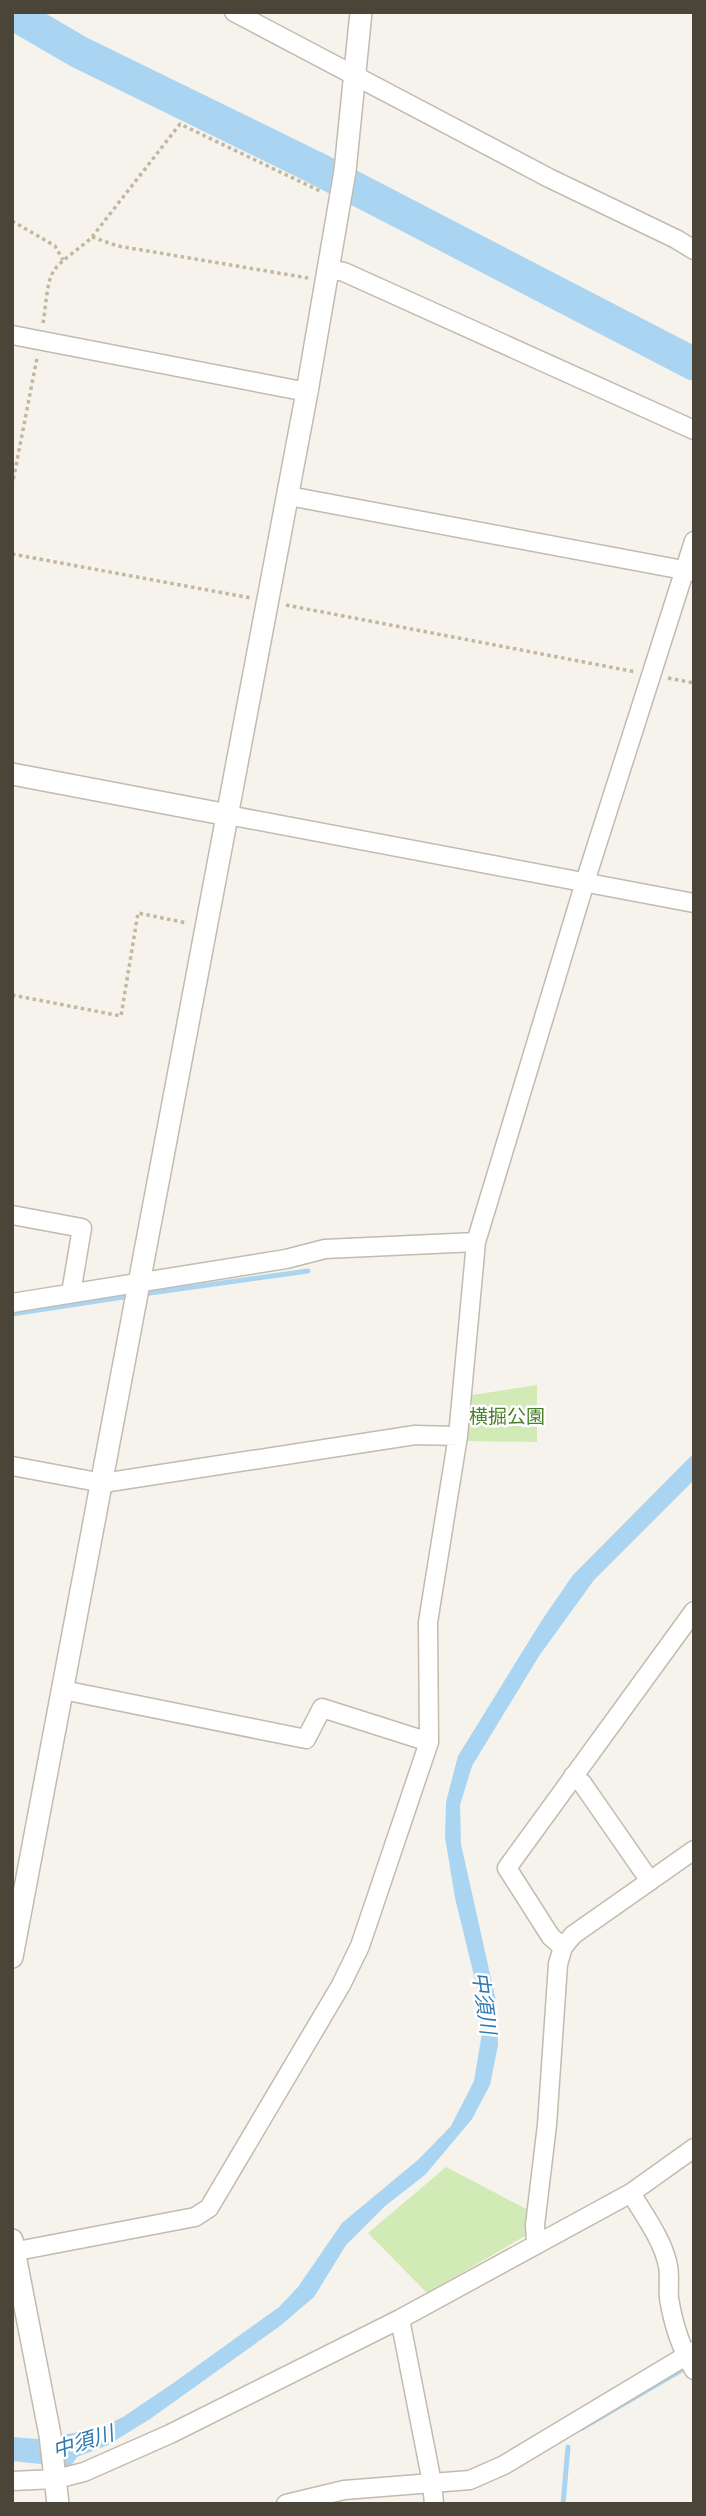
<svg xmlns="http://www.w3.org/2000/svg" width="706" height="2516" viewBox="0 0 706 2516" font-family="Overpass,'Noto Sans JP',sans-serif">
  <style>
    .green { fill: #d2eab5 }
    .water { fill: #a9d4f2 }
    .lines { fill: none; stroke-linecap: round; stroke-linejoin: round }
    .stream { stroke: #a9d4f2; stroke-width: 5 }
    .river { stroke: #a9d4f2; stroke-width: 33 }
    .minor-casing { stroke: #c2bbae; stroke-width: 21 }
    .tertiary-casing { stroke: #c2bbae; stroke-width: 24 }
    .path { stroke: #c4b79f; stroke-width: 3.5; stroke-dasharray: 3.5 3.5; stroke-linecap: butt }
    .minor { stroke: #fff; stroke-width: 18 }
    .tertiary { stroke: #fff; stroke-width: 21 }
    .labels { text-anchor: middle; stroke-width: 5; stroke-linejoin: round; paint-order: stroke }
    .park-label { font-size: 19px; fill: #4a7f2a; stroke: #fff }
    .water-label { font-size: 21px; font-style: italic; fill: #2e7ab2; stroke: #fff }
  </style>
  <rect width="100%" height="100%" fill="#f6f3ec"/>
  <path class="green" d="M537,1385V1442L464,1441L466,1396Z
    M446,2167L530,2211V2233L427,2293L368,2233Z"/>
  <path class="water" d="M694,1453V1480L594,1580L539,1656L472,1766L460,1805L461,1844L496,2001L498,2045L490,2085L472,2119L425,2175L385,2206L346,2245L314,2297L280,2326L150,2419L108,2445L77,2457L70,2467L12,2461V2437L37,2439L98,2429L123,2417L172,2384L279,2307L298,2287L342,2223L419,2159L451,2126L474,2081L482,2033L477,1988L455,1898L445,1837L446,1802L458,1756L542,1620L573,1575Z"/>
  <g class="lines">
    <path class="stream" d="M143,1294L308,1271
      M12,1314L130,1296
      M582,2428L685,2368
      M563,2504L568,2447"/>
    <path class="river" d="M12,13L79,52L314,167L694,364"/>
    <g class="minor-casing">
      <path id="minor" d="M234,12L549,178L676,239L694,250
        M329,269L344,272L694,430
        M12,335L307,392
        M289,496L694,572
        M228,815L694,903
        M12,1215L82,1228L71,1293
        M12,1303L286,1259L325,1249L476,1242
        M12,1466L103,1483L415,1435L458,1436
        M63,1690L306,1739L322,1708L429,1742
        M573,1776L582,1783L650,1881
        M563,1947L551,1937L507,1868L694,1611
        M631,2193C644,2215 663,2240 668,2266C670,2276 668,2288 669,2298C673,2324 681,2348 694,2370
        M536,2242L535,2225L547,2125L558,1964L563,1947L573,1935L694,1850
        M12,2252L195,2217L209,2208L341,1985L360,1946L429,1742L428,1622L458,1436L476,1242L585,882L694,541
        M400,2319L432,2483L434,2504
        M12,2481L56,2479L84,2472L170,2434L400,2319L631,2193L694,2148
        M286,2504L344,2490L470,2480L504,2465L694,2351"/>
    </g>
    <g class="tertiary-casing">
      <path id="tertiary" d="M12,774L228,815
        M12,1957L307,392L345,171L361,12
        M12,2240L50,2435L58,2504"/>
    </g>
    <path class="path" d="M12,221L55,246L63,260
      M92,237L118,246L308,278
      M43,323C46,308 46,285 53,272C59,261 81,248 92,237L180,124L322,192
      M12,486L37,358
      M12,554L251,598
      M286,605L636,672
      M668,678L694,683
      M12,995L121,1016L138,913L187,923"/>
    <use href="#minor" class="minor"/>
    <use href="#tertiary" class="tertiary"/>
  </g>
  <g class="labels">
    <g class="park-label">
      <text x="507" y="1423">横掘公園</text>
    </g>
    <g class="water-label">
      <text transform="translate(484 2003) rotate(82)" y="7">中須川</text>
      <text transform="translate(83 2442) rotate(-17)" y="7">中須川</text>
    </g>
  </g>
  <rect width="706" height="2516" fill="none" stroke="#4b4439" stroke-width="28"/>
</svg>
